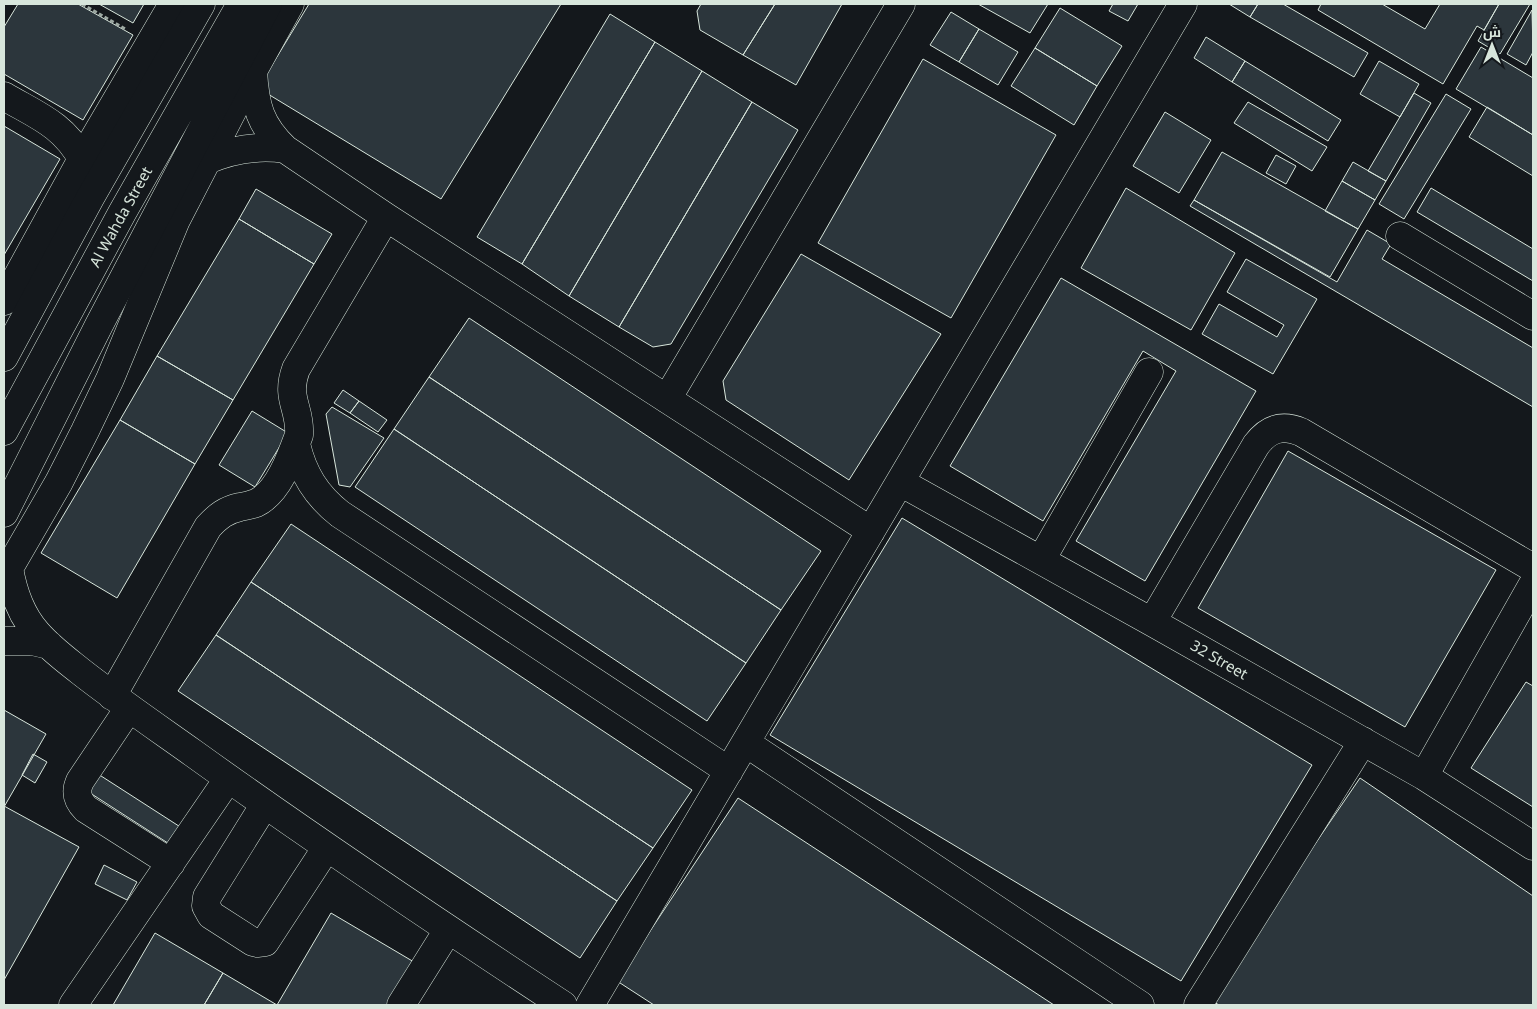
<svg xmlns="http://www.w3.org/2000/svg" width="1537" height="1009" viewBox="0 0 1537 1009" font-family="'Noto Sans',Cairo,sans-serif">
  <style>
    .building { fill: #2c363c; stroke: #d8e6dc }
    .lines { fill: none; stroke-linecap: round; stroke-linejoin: round }
    .minor-casing { stroke: #d8e6dc; stroke-width: 29 }
    .highway-casing { stroke: #d8e6dc; stroke-width: 29 }
    .path { stroke: #9da8a2; stroke-width: 3; stroke-dasharray: 4 2.5; stroke-linecap: butt }
    .minor { stroke: #14181c; stroke-width: 28 }
    .highway { stroke: #14181c; stroke-width: 28 }
    .labels { text-anchor: middle; stroke-width: 4; stroke-linejoin: round; paint-order: stroke }
    .street-label { font-size: 15px; fill: #d8e6dc; stroke: #14181c }
  </style>
  <rect width="100%" height="100%" fill="#14181c"/>
  <path class="building" d="M18,4H78L133,35L83,120L4,74V27Z
    M99,4H144L133,23Z
    M309,4H561L441,199L258,88Z
    M701,4H775L743,55L700,30L697,11Z
    M775,4H842L796,85L743,55Z
    M978,4H1048L1030,33Z
    M1113,4H1138L1128,21L1109,11Z
    M1229,4H1258L1250,17Z
    M1258,4H1283L1368,53L1354,77L1250,17Z
    M1321,4H1382L1425,29L1440,4H1499L1484,30L1477,26L1443,84L1318,10Z
    M1499,4H1530L1500,54L1478,41Z
    M1060,8L1122,46L1097,86L1035,48Z
    M1532,10L1533,52L1526,65L1507,54Z
    M951,12L979,29L959,62L930,45Z
    M610,14L655,42L522,264L477,237Z
    M979,29L1018,52L998,85L959,62Z
    M1206,37L1245,61L1232,82L1194,58Z
    M655,42L702,71L569,296L522,264Z
    M1481,47L1533,78V135L1456,89Z
    M1035,48L1097,86L1074,125L1011,86Z
    M923,59L1056,135L951,318L818,243Z
    M1245,61L1341,120L1328,141L1232,82Z
    M1379,61L1419,84L1400,117L1360,94Z
    M702,71L752,102L619,327L569,296Z
    M1414,93L1431,103L1386,181L1368,171Z
    M1446,94L1471,109L1404,219L1379,204Z
    M752,102L798,130L671,344L653,347L619,327Z
    M1248,102L1327,147L1312,171L1234,123Z
    M1487,107L1533,135V176L1469,137Z
    M1165,112L1211,140L1179,193L1133,166Z
    M4,126L60,159L4,255Z
    M1222,152L1358,229L1330,277L1194,200Z
    M1276,155L1296,166L1286,184L1266,173Z
    M1353,162L1386,181L1375,200L1342,181Z
    M1342,181L1375,200L1358,229L1325,211Z
    M1126,188L1235,253L1191,330L1081,268Z
    M1431,188L1533,249V281L1417,212Z
    M256,189L332,234L314,264L239,219Z
    M1194,200L1337,282L1367,230L1391,244L1382,259L1533,348V407L1190,206Z
    M239,219L314,264L233,400L157,356Z
    M801,254L941,334L849,480L726,400L723,381Z
    M1246,259L1317,299L1273,374L1202,334L1219,304L1277,337L1284,325L1227,292Z
    M1061,278L1256,391L1145,581L1076,541L1176,371L1143,351L1043,521L950,466Z
    M469,318L821,551L781,610L429,377Z
    M157,356L233,400L195,464L120,420Z
    M429,377L781,610L746,663L394,429Z
    M343,390L359,401L350,413L334,403Z
    M359,401L387,420L378,432L350,413Z
    M332,407L384,438L350,487L339,485L326,414Z
    M252,411L288,433L255,487L219,465Z
    M120,420L195,464L117,598L41,553Z
    M394,429L746,663L707,721L355,487Z
    M1288,451L1496,570L1405,727L1198,608Z
    M902,518L1312,765L1181,981L770,735Z
    M291,524L692,790L653,848L251,582Z
    M251,582L653,848L617,901L216,635Z
    M216,635L617,901L580,958L178,691Z
    M1526,682L1533,686V807L1471,768Z
    M4,710L46,734L4,807Z
    M33,754L47,762L35,783L22,775Z
    M98,774L185,830L174,847L87,791Z
    M1360,778L1533,896V1005H1219L1209,999Z
    M738,798L1054,1005H654L617,981Z
    M4,806L79,847L4,980Z
    M104,865L137,882L127,900L95,884Z
    M331,913L414,962L388,1005H277Z
    M155,933L223,973L204,1005H113Z
    M223,973L277,1005H204Z"/>
  <g class="lines">
    <g class="minor-casing">
      <path id="minor" d="M253,71C255,106 260,125 285,149L386,217L871,531
        M4,96C36,115 63,124 82,159
        M207,160C233,149 257,145 285,149
        M1400,236L1533,316
        M4,301L82,159L173,4
        M667,399L901,4
        M296,444C303,474 316,495 340,514L729,771
        M900,482L1152,622L1424,776L1533,846
        M1041,560L1149,372
        M9,568C13,592 21,615 37,633C50,648 65,659 80,671C117,700 155,726 193,753C314,840 438,923 563,1005
        M4,577L59,482L85,431L110,379L176,220L253,71L290,4
        M1152,622L1256,445C1268,429 1282,424 1301,432L1533,568
        M4,641H32L49,645
        M112,696L208,527C218,516 226,510 240,507C246,506 251,505 256,503C278,493 291,457 299,435C301,408 285,399 296,369L386,217
        M129,708L80,781C75,792 77,800 86,809L171,863
        M746,743L1140,1005
        M1424,776L1533,584
        M265,804L207,897L206,906L211,915L253,942L257,943L265,942L327,847
        M73,1005L228,779
        M401,1005L448,930
        M590,1005L1183,4
        M1198,1005L1363,741"/>
    </g>
    <g class="highway-casing">
      <path id="highway" d="M4,357L90,198L201,4
        M4,431L122,213L241,4
        M4,513L99,325L268,4"/>
    </g>
    <path class="path" d="M82,4L127,30"/>
    <use href="#minor" class="minor"/>
    <use href="#highway" class="highway"/>
  </g>
  <g class="labels">
    <g class="street-label">
      <text transform="translate(121 217) rotate(-61)" y="5">Al Wahda Street</text>
      <text transform="translate(1219 660) rotate(30)" y="5">32 Street</text>
    </g>
  </g>
  <rect width="1537" height="1009" fill="none" stroke="#d8e6dc" stroke-width="10"/>
  <g transform="translate(1492 45)" stroke="#14181c" stroke-width="4" paint-order="stroke">
  <path d="M0-4L9 19L0 12L-9 19Z" fill="#d8e6dc"/>
  <text y="-8" font-size="14" font-weight="bold" text-anchor="middle" fill="#d8e6dc">ش</text>
  </g>
</svg>
